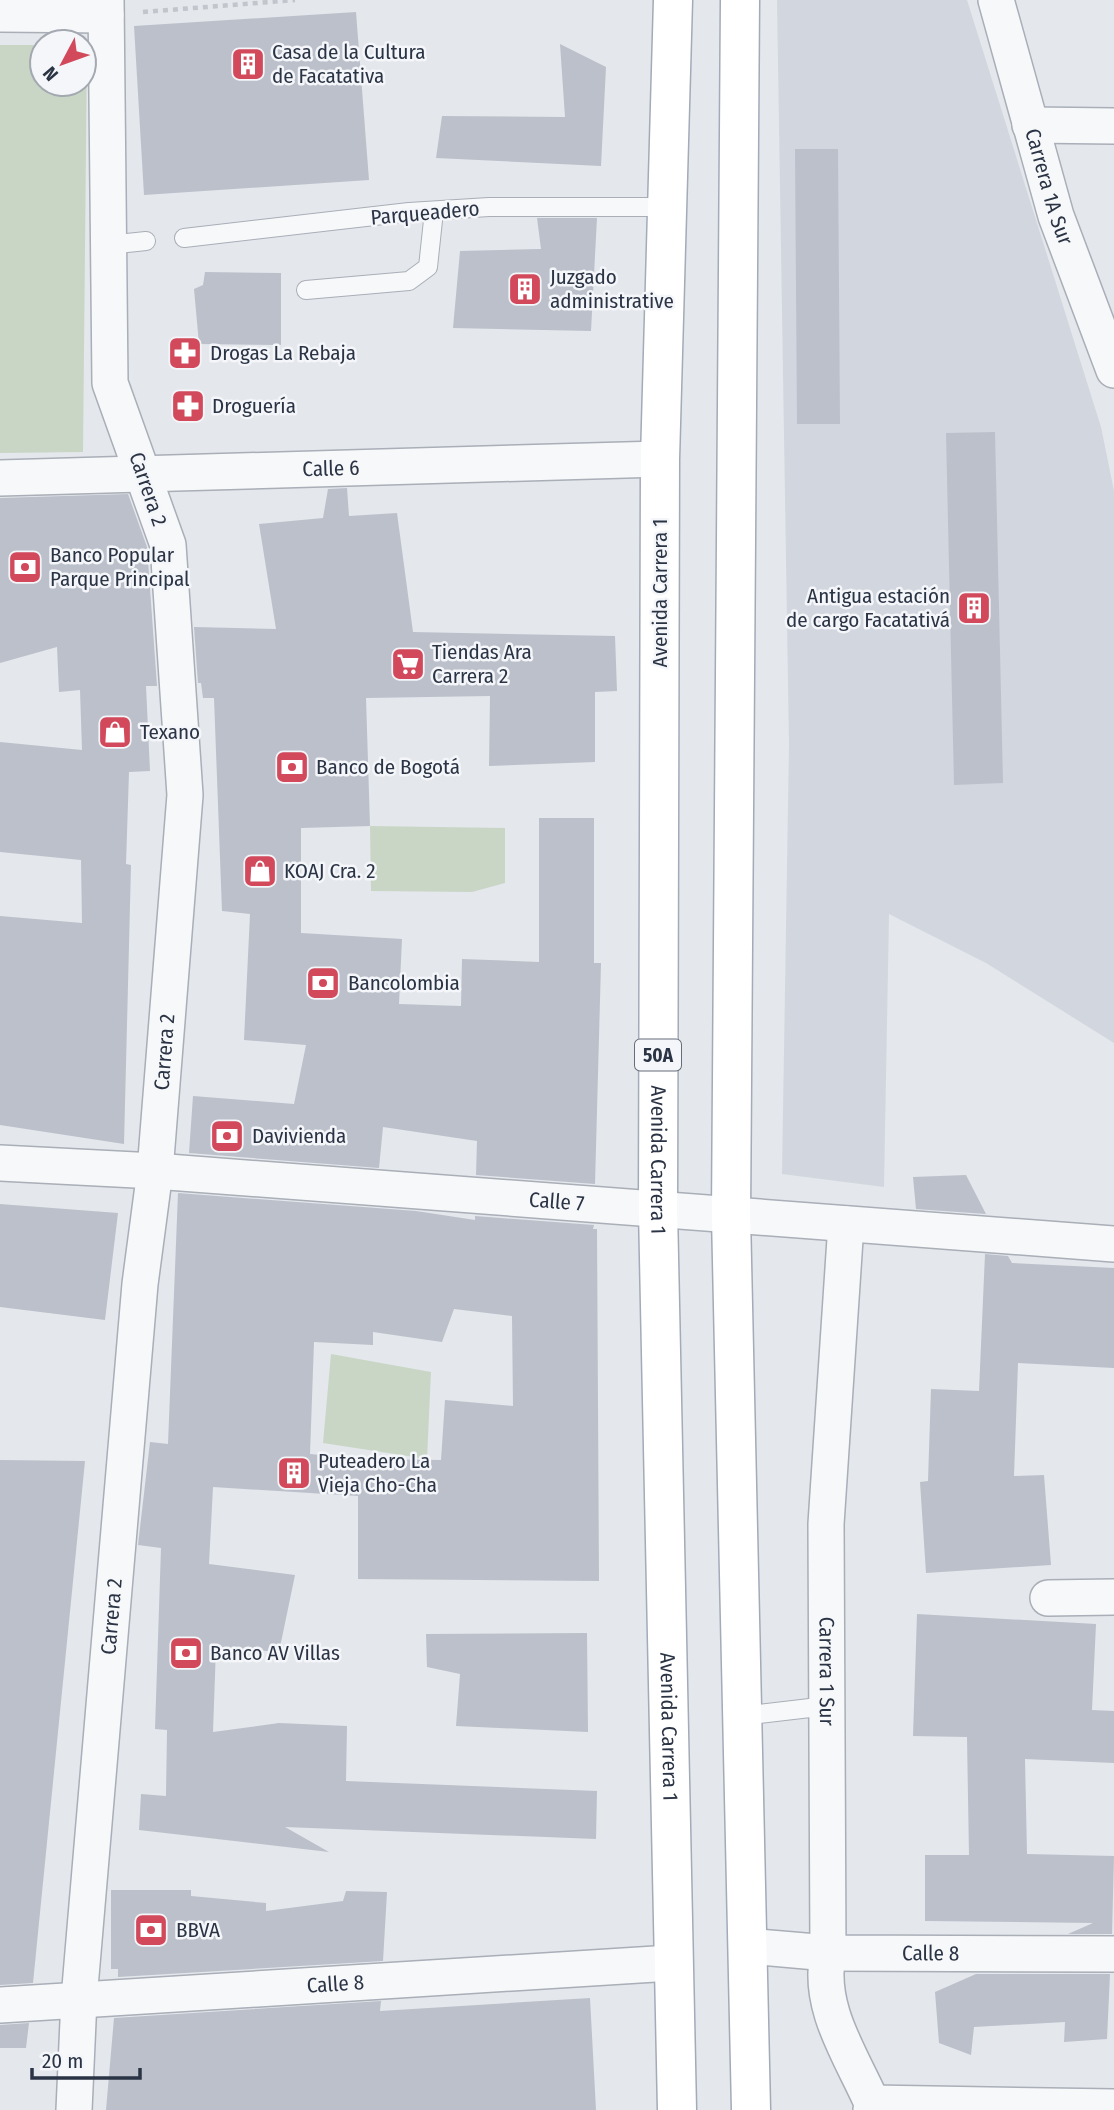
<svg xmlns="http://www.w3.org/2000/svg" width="1114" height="2110" viewBox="0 0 1114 2110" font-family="'Fira Sans Condensed',sans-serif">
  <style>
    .built { fill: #d2d6de }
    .green { fill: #c9d6c5 }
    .building { fill: #bbc0ca; fill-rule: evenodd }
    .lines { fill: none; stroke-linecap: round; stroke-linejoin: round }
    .lane-casing { stroke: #a9aeb7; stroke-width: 20 }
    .street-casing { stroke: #a9aeb7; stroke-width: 38 }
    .primary-casing { stroke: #a3abb8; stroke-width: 41 }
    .path { stroke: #c2c5cb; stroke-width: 4.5; stroke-dasharray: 5 5; stroke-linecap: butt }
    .lane { stroke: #f7f8fa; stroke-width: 18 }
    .street { stroke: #f7f8fa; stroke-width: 35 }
    .primary { stroke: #fff; stroke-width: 38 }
    .labels { text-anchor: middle; stroke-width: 5; stroke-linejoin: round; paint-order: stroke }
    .shield { fill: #f4f6f9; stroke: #676e7b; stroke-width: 2 }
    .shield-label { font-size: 19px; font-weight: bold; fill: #2b3445 }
    .poi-label { font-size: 21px; fill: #2b3445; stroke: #f4f6f9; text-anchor: start }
    .street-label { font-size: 21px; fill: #2b3445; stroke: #f4f6f9 }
  </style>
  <rect width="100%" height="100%" fill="#e4e7ec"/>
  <path class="built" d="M777,0H967L1101,427L1114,491V1043L986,963L889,914L884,1187L782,1174L789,745Z"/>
  <path class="green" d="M0,45H42V84H84V45H87L83,452L0,453Z
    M370,826L505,828V883L472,892L371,891Z
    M331,1354L431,1372L427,1459L323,1443Z"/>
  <path class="building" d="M356,12L369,180L144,195L134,26Z
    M560,44L606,67L601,166L436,158L442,116L565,117Z
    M795,149H838L840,424H797Z
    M537,218H597L591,331L453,328L460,251L541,249Z
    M205,272L281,273V345L199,344L194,289L203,285Z
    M995,432L1003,783L954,785L946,433Z
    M347,488L349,516L397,513L413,632L615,636L617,691L595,692V762L489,766L490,696L366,698L370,826L301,828V933L402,939L399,1004L461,1006L462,959L539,962V818H594V963H601L595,1184L476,1175L477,1141L383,1127L379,1168L189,1153L193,1096L294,1104L306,1045L244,1040L250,914L222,911L214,698H203L201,683H198L194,627L276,629L259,524L323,518L328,489Z
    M128,494L147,547L157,686H146L150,771L129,772L126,864L131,865L124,1144L0,1125V916L82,923L81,860L0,852V742L82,750L80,690L59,692L57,647L0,663V498Z
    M966,1175L986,1214L916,1209L913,1177Z
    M178,1193L416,1211L475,1220V1216L594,1225L593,1229H597L599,1581L358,1579V1496L213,1487L209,1564L295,1575L279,1652L216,1647L213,1732L279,1723L347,1726L346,1781L597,1791L596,1839L285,1827L329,1852L139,1830L141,1794L166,1796L167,1730L155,1729L161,1548L138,1545L150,1442L168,1444ZM454,1309L512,1316L513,1406L445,1400L441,1460L363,1459L310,1454L314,1342L373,1345V1332L442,1342Z
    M0,1204L118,1213L105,1320L0,1307Z
    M985,1254L1008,1256L1012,1263L1114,1268V1368L1018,1363L1014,1476L1044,1475L1051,1565L926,1573L920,1482L928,1481L931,1389L979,1391Z
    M0,1460L85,1461L33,1983L0,1985Z
    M917,1614L1096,1624L1092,1710L1114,1711V1763L1025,1759L1027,1854L1114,1856L1112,1934H1068L1093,1923L925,1921V1855H969L967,1737L913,1736Z
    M587,1633L588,1732L456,1726L460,1674L427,1667L426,1634Z
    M111,1890H191V1896L266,1903V1911L343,1901L346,1891L387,1892L383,1961L118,1977V1969H111Z
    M976,1974H1110L1107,2039L1064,2042L1065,2022L974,2027L971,2055L939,2043L935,1992Z
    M590,1998L596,2110H106L114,2018L381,2001L380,2011Z
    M29,2023L26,2048H0V2025Z"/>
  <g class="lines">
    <g class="lane-casing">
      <path id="lane" d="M184,238L409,212L489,207H667
        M108,245L146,241
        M306,290L409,281L428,267L434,211
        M742,1716L827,1706"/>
    </g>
    <g class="street-casing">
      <g id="street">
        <path id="s1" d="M996,0L1056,216L1114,370"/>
        <path d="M0,14L106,15"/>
        <path d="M1030,125L1114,126"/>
        <path id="s2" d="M0,478L660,459"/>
        <path id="s3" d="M0,1163L155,1171L1114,1244"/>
        <path id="s4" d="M846,1224L826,1524L828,1953C817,2008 851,2055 872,2103L871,2110"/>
        <path d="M1048,1598L1114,1597"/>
        <path id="s5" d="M747,1946L828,1953L1114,1954"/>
        <path id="s6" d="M0,2005L671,1963"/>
        <path d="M872,2103L1114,2107"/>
        <path id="s7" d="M74,2110L79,1999L140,1284L155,1171L185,795L168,545L110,383L106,0"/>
      </g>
    </g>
    <g class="primary-casing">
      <g id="primary">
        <path id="s8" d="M673,0L660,459L658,1210L677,2110"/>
        <path d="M740,0L731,1216L751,2110"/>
      </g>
    </g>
    <path class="path" d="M143,12L295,0"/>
    <use href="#lane" class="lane"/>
    <use href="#street" class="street"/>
    <use href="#primary" class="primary"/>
  </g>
  <defs>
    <g id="building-square" transform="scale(1.75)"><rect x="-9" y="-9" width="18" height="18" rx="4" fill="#d1495b" stroke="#f4f6f9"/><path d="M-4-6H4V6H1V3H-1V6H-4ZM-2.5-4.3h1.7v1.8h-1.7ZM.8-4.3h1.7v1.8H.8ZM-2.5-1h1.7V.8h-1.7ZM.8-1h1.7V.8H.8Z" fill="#fff"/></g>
    <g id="pharmacy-square" transform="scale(1.75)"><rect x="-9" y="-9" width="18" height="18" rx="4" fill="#d1495b" stroke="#f4f6f9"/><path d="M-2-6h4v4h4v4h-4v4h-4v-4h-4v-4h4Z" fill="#fff"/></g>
    <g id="bank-square" transform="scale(1.75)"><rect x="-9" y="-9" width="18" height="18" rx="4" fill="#d1495b" stroke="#f4f6f9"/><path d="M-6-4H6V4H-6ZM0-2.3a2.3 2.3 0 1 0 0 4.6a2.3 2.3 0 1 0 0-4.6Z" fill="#fff"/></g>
    <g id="supermarket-square" transform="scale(1.75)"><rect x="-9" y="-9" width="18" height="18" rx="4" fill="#d1495b" stroke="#f4f6f9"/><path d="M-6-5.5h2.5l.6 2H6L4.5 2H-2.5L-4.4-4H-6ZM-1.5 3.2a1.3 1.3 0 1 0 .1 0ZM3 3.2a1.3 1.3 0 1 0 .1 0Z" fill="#fff"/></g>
    <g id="shop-square" transform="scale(1.75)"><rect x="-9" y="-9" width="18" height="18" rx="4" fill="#d1495b" stroke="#f4f6f9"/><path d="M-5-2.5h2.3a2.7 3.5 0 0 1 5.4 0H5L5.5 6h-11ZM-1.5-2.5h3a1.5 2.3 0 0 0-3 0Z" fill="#fff"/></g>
  </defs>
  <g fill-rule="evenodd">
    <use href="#building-square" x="248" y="64"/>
    <use href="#building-square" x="525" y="289"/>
    <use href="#pharmacy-square" x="185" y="353"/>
    <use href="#pharmacy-square" x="188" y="406"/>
    <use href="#bank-square" x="25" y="567"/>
    <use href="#building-square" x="974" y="608"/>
    <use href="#supermarket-square" x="408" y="664"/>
    <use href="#shop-square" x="115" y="732"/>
    <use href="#bank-square" x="292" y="767"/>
    <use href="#shop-square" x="260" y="871"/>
    <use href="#bank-square" x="323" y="983"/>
    <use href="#bank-square" x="227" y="1136"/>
    <use href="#building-square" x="294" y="1473"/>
    <use href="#bank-square" x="186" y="1653"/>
    <use href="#bank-square" x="151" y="1930"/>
  </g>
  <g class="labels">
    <rect class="shield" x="635" y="1039.5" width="46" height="31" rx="5"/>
    <g class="shield-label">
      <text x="658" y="1062">50A</text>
    </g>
    <g class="poi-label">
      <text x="272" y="59">Casa de la Cultura<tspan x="272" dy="24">de Facatativa</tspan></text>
      <text x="550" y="284">Juzgado<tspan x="550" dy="24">administrative</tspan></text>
      <text x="210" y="360">Drogas La Rebaja</text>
      <text x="212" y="413">Droguería</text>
      <text x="50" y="562">Banco Popular<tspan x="50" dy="24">Parque Principal</tspan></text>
      <text x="950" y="603" text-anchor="end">Antigua estación<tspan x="950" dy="24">de cargo Facatativá</tspan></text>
      <text x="432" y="659">Tiendas Ara<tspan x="432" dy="24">Carrera 2</tspan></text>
      <text x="140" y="739">Texano</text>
      <text x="316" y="774">Banco de Bogotá</text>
      <text x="284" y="878">KOAJ Cra. 2</text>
      <text x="348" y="990">Bancolombia</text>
      <text x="252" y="1143">Davivienda</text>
      <text x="318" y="1468">Puteadero La<tspan x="318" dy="24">Vieja Cho-Cha</tspan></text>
      <text x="210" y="1660">Banco AV Villas</text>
      <text x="176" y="1937">BBVA</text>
    </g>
    <g class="street-label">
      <text dy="7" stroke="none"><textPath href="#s1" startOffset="194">Carrera 1A Sur</textPath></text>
      <text transform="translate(425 213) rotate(-5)" y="7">Parqueadero</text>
      <text dy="7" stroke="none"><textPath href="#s2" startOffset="331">Calle 6</textPath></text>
      <text transform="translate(148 489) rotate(71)" y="7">Carrera 2</text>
      <text transform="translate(660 593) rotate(-90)" y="7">Avenida Carrera 1</text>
      <text dy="7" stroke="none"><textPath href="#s7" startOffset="1062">Carrera 2</textPath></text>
      <text dy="7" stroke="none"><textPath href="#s8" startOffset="1160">Avenida Carrera 1</textPath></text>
      <text dy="7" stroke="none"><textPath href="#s3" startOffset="558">Calle 7</textPath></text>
      <text dy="7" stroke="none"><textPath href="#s7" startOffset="495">Carrera 2</textPath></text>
      <text dy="7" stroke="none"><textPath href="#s4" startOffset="448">Carrera 1 Sur</textPath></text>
      <text dy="7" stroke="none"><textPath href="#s8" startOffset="1727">Avenida Carrera 1</textPath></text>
      <text dy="7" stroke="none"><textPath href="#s5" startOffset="184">Calle 8</textPath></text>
      <text dy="7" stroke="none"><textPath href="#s6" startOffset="336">Calle 8</textPath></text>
    </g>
  </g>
  <g transform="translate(63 63) rotate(229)"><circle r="33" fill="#f4f6f9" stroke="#a4a8b1" stroke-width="2"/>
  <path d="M0-5L12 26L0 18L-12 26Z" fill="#d1495b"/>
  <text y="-10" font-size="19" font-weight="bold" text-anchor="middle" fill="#2b3445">N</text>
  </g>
  <path d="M32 2068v10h108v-10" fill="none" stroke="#2b3445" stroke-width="3.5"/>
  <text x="42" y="2068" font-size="21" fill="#2b3445" stroke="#f4f6f9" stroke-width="5" paint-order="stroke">20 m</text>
</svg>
